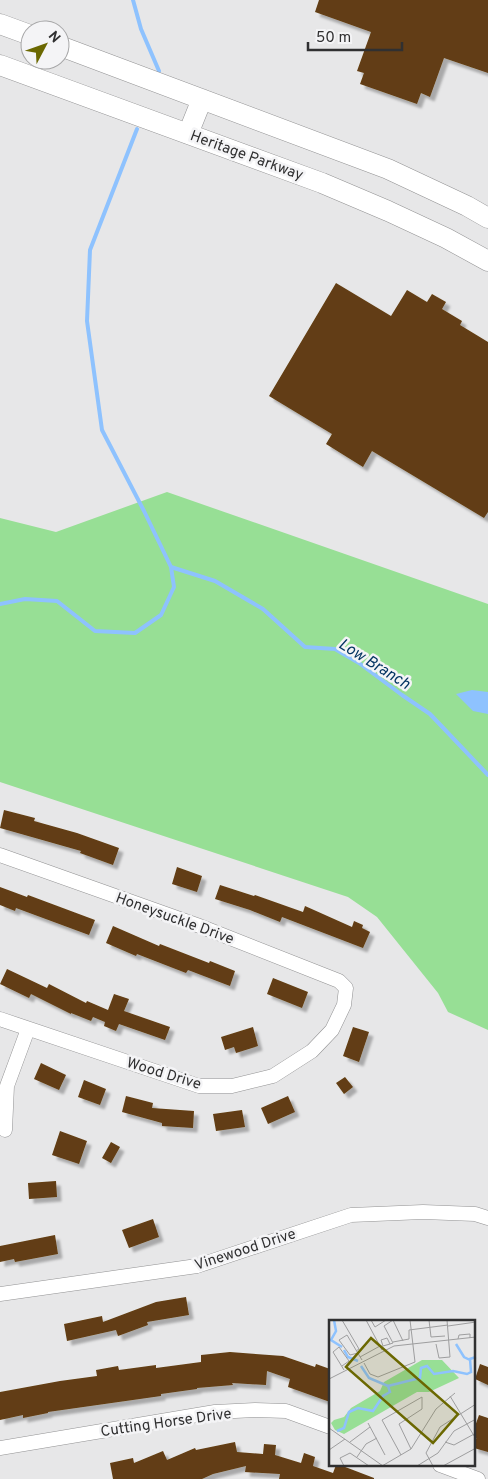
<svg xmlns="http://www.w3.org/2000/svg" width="488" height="1479" viewBox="0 0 488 1479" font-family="Overpass,sans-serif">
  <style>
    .green { fill: #97df95 }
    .water { fill: #8ec2fe }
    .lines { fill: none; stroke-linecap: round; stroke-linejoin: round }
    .stream { stroke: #8ec2fe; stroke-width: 4 }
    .building { fill: #623e12; filter: url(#shadow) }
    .minor-casing { stroke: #929293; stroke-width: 15 }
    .secondary-casing { stroke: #929293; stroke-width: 21 }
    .minor { stroke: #fff; stroke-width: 14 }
    .secondary { stroke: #fff; stroke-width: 20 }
    .labels { text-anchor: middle; stroke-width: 5; stroke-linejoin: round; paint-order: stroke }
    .street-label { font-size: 15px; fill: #303031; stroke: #f4f4f6 }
    .water-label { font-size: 16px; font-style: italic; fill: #053563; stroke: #f4f4f6 }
    .inset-river { fill: none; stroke: #8ec2fe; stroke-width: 2.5 }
    .inset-road { fill: none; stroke: #9e9e9f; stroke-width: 1 }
    .view { fill: #6b6801; fill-opacity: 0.15; stroke: #6b6801; stroke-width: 2.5 }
    .inset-edge { fill: none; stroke: #303031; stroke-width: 2.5 }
  </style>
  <defs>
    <filter id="shadow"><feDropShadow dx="4.5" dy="4.5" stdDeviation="1" flood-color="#0004"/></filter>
  </defs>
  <rect width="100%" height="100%" fill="#e7e7e8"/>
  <path class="green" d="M167,492L488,604V1030L448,1012L438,993L377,917L348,897L0,782V518L56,532Z"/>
  <path class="water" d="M472,690L488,692V714L473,711L456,694Z"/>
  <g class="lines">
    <path class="stream" d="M133,0L141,29L159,71
      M137,129L90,250L87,321L102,430L144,511L171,567
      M0,604L25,599L57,601L95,631L135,633L161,615L174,587L171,567L215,581L263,609L305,647L335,649L359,663L402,695L430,714L488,775"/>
  </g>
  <path class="building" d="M319,0H488V73L444,58L430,97L421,93L417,104L360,84L364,73L357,71L371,32L315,12Z
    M336,283L391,316L407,290L427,302L432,294L446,302L442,309L462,321L460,325L488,342V512L484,518L372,451L363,467L326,444L332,434L269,396Z
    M4,810L35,818L34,821L77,833L119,848L113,865L80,853L81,851L0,828Z
    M177,867L202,876L197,892L172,884Z
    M220,885L254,896L255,895L303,912L305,906L352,927L354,921L363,925L362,928L370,932L363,948L282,917L280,922L250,910L215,899Z
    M0,887L27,897L28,895L95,920L89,935L16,908L15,911L0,905Z
    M113,926L159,946L160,944L209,963L210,961L235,971L230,986L188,970L186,973L137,954L136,956L106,943Z
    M7,969L47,988L49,984L86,1003L87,1001L108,1010L114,994L129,999L124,1011L170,1027L165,1040L119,1024L116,1031L104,1026L105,1022L93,1017L91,1021L71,1013V1014L31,994L29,998L0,984Z
    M273,978L308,992L302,1008L267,994Z
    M253,1027L258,1046L236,1053L234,1047L225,1050L221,1037Z
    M353,1027L369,1032L359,1062L343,1056Z
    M41,1063L66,1075L59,1090L34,1079Z
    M345,1077L353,1087L344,1094L336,1083Z
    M84,1080L106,1089L100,1105L78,1097Z
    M126,1096L153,1103L152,1108L194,1111L193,1128L162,1126V1123L122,1112Z
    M288,1096L295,1112L268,1124L261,1108Z
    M242,1110L245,1127L216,1131L213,1114Z
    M60,1131L87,1141L79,1164L52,1155Z
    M111,1142L120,1147L111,1163L102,1158Z
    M56,1181L57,1197L29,1199L28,1183Z
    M153,1219L159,1237L129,1248L122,1230Z
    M55,1235L58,1254L15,1262L14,1259L0,1262V1246Z
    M186,1297L189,1315L147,1322L148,1325L118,1336L116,1330L67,1341L64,1324L102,1316L103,1322L156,1302Z
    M230,1352L283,1356L315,1367L316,1364L330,1369V1402L288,1387L290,1379L267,1371L266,1385L232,1383L233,1385L197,1388V1389L161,1394V1396L48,1412V1413L23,1418V1415L0,1420V1392L60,1381L97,1376L96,1370L118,1366L119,1370L156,1365V1368L201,1362V1355Z
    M480,1364L488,1367V1385L475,1379Z
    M479,1415L488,1418V1452L474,1448V1429Z
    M235,1442L237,1452L263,1454L264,1444L276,1445L275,1455L301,1463L304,1453L315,1457L313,1466L333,1473L336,1465H340L374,1478V1479H279L280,1474L245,1472L246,1466L213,1474L202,1479H113L110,1463L133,1458L134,1463L163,1451L167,1460L195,1448L196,1450Z"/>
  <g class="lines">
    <g class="minor-casing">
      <path id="minor" d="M0,855L197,925L339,981L346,988L344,1005L332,1030L312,1051L273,1076L232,1086H199L0,1019
        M5,1130L7,1086L28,1029
        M0,1294L197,1266L351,1215L423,1212L475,1214L488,1218
        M0,1448L215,1412L255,1410L286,1411L330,1427
        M440,1465L478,1479"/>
    </g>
    <g class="secondary-casing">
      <path id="secondary" d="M0,24L30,35
        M60,46L388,169L467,206L488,218
        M0,65L322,183L388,211L446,238L488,261
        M188,134L202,99"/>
    </g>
    <use href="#minor" class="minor"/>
    <use href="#secondary" class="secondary"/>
  </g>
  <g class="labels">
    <g class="street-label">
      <text transform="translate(247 155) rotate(20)" y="5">Heritage Parkway</text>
      <text transform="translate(175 918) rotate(20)" y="5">Honeysuckle Drive</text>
      <text transform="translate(164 1073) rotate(17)" y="5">Wood Drive</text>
      <text transform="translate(245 1249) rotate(-18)" y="5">Vinewood Drive</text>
      <text transform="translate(166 1422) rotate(-8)" y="5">Cutting Horse Drive</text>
    </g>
    <g class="water-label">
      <text transform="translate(375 663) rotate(32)" y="6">Low Branch</text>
    </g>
  </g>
  <g transform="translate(329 1320)">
    <rect width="146" height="146" fill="#e7e7e8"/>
    <path d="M93,40H113L130,58L100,72H88L15,114L6,110L2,103L5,100L15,97L22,88L51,71L55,62Z" fill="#97df95"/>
    <path class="inset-river" d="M5,0L7,11L2,20L13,27M127,24L135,37L141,40M15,30L19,37L29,41M32,46L40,58L59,66M8,111L15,108L20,92L29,88L44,91L54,76L61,72L59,66L91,58L92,48L98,46L105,54L124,51L138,54L142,52L141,39L147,37"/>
    <path class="inset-road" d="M13,0L30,29L27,31M37,0L53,30M42,0L46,7L57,0M64,0L74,21M100,0L102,17L116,16M119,6L147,2M129,19L130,15L141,14V18M64,22L80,19V10L119,5M64,23L55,6L64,0M61,24L58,18L52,20L54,26L61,24L64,23M107,24L110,38L121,37L118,0M29,33L21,35L10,20L18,15L33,40M31,37L51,26M35,43L41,54L49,57L86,42L81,0M13,46L20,41L10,27L4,32L15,50M0,59L65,26L147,17M121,76L147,119M39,103L56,135M0,108L54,146M21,122L41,107M116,122L125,125L147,113M0,130L16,119M72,135L53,100L93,77V89L70,104L82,129M28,137L37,124L48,118M15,146L11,138L21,133L40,146M53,146L82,129L107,89L126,73M88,146L109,133L125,111L147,99M104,146L97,133L111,107L147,84M114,146L147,128"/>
    <path class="view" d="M42,18L129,94L104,123L17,47Z"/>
    <rect width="146" height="146" class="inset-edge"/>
  </g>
  <g transform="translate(45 45) rotate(49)"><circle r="24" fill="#f4f4f6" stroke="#a6a6a7"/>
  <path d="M0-4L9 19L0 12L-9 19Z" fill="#6b6801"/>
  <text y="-8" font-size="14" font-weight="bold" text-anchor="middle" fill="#303031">N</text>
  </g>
  <path d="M308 42v8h94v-8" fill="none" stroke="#303031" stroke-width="2.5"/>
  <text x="316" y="42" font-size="15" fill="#303031" stroke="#f4f4f6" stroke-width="4" paint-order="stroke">50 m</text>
</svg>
